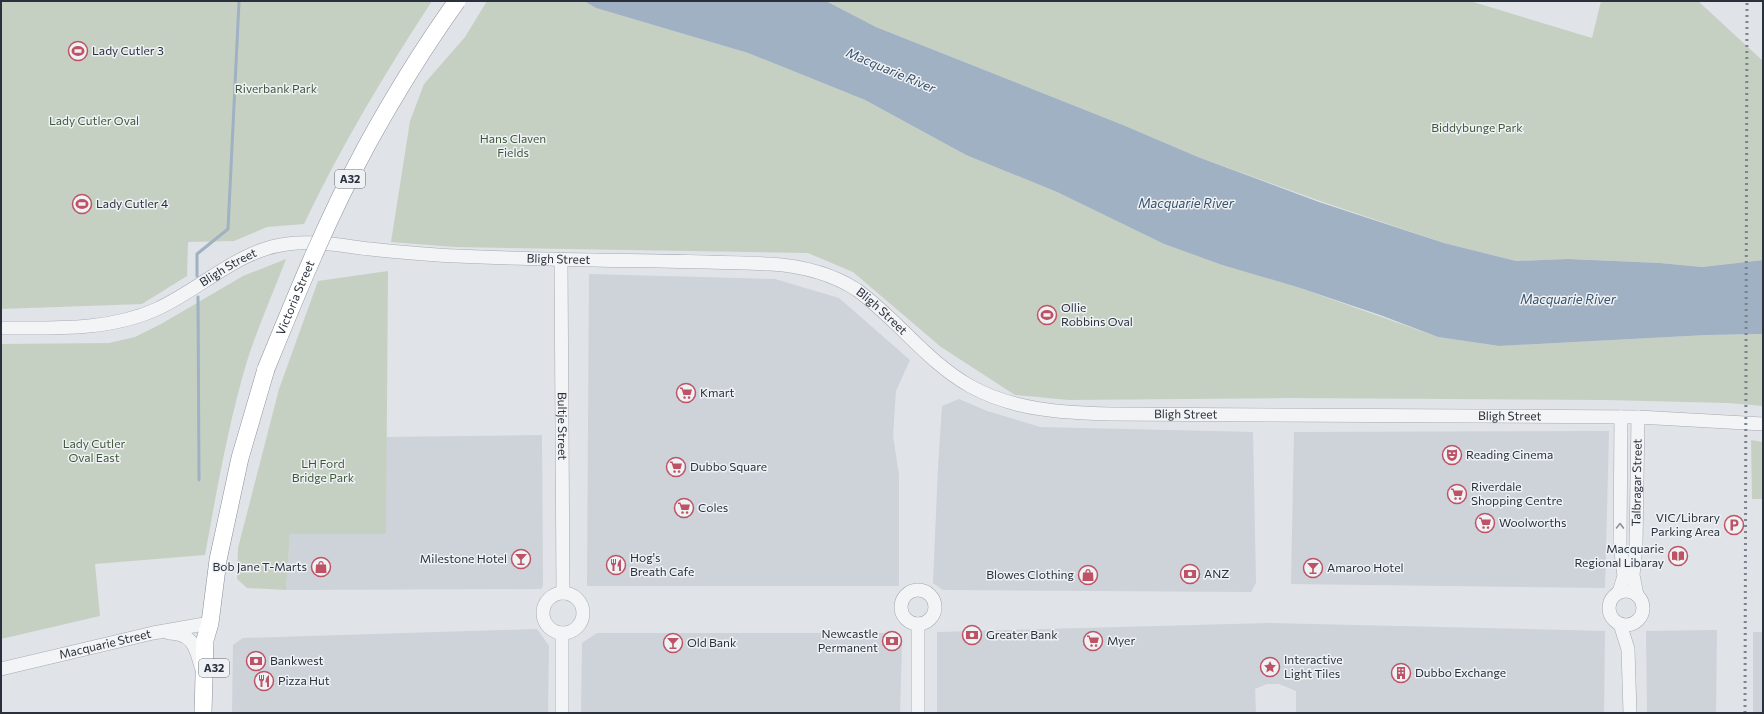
<svg xmlns="http://www.w3.org/2000/svg" width="1764" height="714" viewBox="0 0 1764 714" font-family="Commissioner,sans-serif">
  <style>
    .built { fill: #ced2d9 }
    .green { fill: #c6d0c2 }
    .water { fill: #9fb1c3 }
    .lines { fill: none; stroke-linecap: round; stroke-linejoin: round }
    .stream { stroke: #9fb1c3; stroke-width: 3 }
    .tertiary-casing { stroke: #a6aab1; stroke-width: 14 }
    .trunk-casing { stroke: #89919c; stroke-width: 18 }
    .tertiary { stroke: #f2f4f6; stroke-width: 13 }
    .trunk { stroke: #fff; stroke-width: 17 }
    .rail { stroke: #7b838f; stroke-width: 3; stroke-dasharray: 2 4; stroke-linecap: butt }
    .trunk-bridge-casing { stroke: #89919c; stroke-width: 18; stroke-linecap: butt }
    .trunk-bridge { stroke: #fff; stroke-width: 17 }
    .oneway { stroke: #8e929a }
    .labels { text-anchor: middle; stroke-width: 3; stroke-linejoin: round; paint-order: stroke }
    .shield { fill: #eff2f5; stroke: #656b74; stroke-width: 1 }
    .shield-label { font-size: 11px; font-weight: bold; fill: #2a313d }
    .poi-label { font-size: 12px; fill: #2a313d; stroke: #eff2f5; text-anchor: start }
    .park-label { font-size: 12px; fill: #3f5739; stroke: #eff2f5 }
    .street-label { font-size: 12px; fill: #2a313d; stroke: #eff2f5 }
    .water-label { font-size: 13px; font-style: italic; fill: #39516c; stroke: #eff2f5 }
  </style>
  <rect width="100%" height="100%" fill="#e0e3e7"/>
  <path class="built" d="M589,274L775,279L839,298L910,360L896,391L893,436L899,475V586H587Z
    M959,399L987,411L1040,427L1253,432L1256,583L1251,592L943,590L933,583L938,468L942,406Z
    M1609,431L1605,588L1291,584L1294,432Z
    M542,435L543,586L541,589L286,590L290,534L386,533V437Z
    M1270,623L1605,631L1604,713H1296V691L1279,684H1267L1255,689L1256,713H937V632Z
    M537,629L549,646L548,713H232L233,645L243,638Z
    M1717,630L1716,713H1647L1646,631Z
    M1753,632H1763V713H1753Z
    M597,633H897L902,644L900,713H581L582,643Z"/>
  <path class="green" d="M1,1H432C385,73 341,146 304,224L267,227L234,241L188,242L187,276L142,304L1,309Z
    M487,1H584L596,8L748,53L865,100L966,155L1057,192L1164,244L1222,265L1297,287L1438,337L1499,346L1707,335L1763,334V406L1728,403L1605,400L1292,398L1069,400L1015,395L941,347L853,272L808,253L455,247L391,242L410,121L424,84L465,37Z
    M826,1H1470L1592,38L1601,1H1698L1763,61V260L1702,267L1660,263L1568,259L1516,261L1444,243L1320,201L1198,157L1123,125L876,27Z
    M286,259C273,293 258,327 247,361C228,425 217,490 205,555L95,564L100,616L1,639V344L109,343L135,337L161,324L243,276Z
    M388,271L386,534H290L286,590L247,588L237,579L238,548L279,389L318,281Z
    M1751,440L1763,442V499H1752Z"/>
  <path class="water" d="M584,1H826L876,27L1123,125L1198,157L1319,202L1444,243L1516,261L1568,259L1660,263L1702,267L1763,260V334L1707,335L1499,346L1438,337L1380,315L1297,287L1222,265L1164,244L1057,192L966,155L865,100L748,53L596,8Z"/>
  <g class="lines">
    <path class="stream" d="M197,276V254L228,229L239,2
      M198,297L199,480"/>
    <g class="tertiary-casing">
      <g id="tertiary">
        <path id="s1" d="M561,259L563,593"/>
        <path id="s2" d="M1,328C53,328 109,331 157,309C201,289 238,250 287,244C315,240 343,246 370,249C399,252 428,255 457,256C562,261 666,260 771,264C801,266 831,273 857,290C897,319 926,361 970,386C1013,410 1063,413 1111,414L1638,417L1763,424"/>
        <circle cx="918" cy="607" r="17"/>
        <circle cx="1626" cy="608" r="17"/>
        <path d="M1619,592L1624,576L1620,545L1621,417"/>
        <circle cx="563" cy="613" r="20"/>
        <path id="s3" d="M1637,595L1633,575L1636,545L1638,417"/>
        <path d="M918,624V713"/>
        <path d="M1620,624L1628,649L1630,713"/>
        <path d="M169,633C192,633 196,647 201,667"/>
        <path id="s4" d="M1,669L153,633L210,623"/>
        <path d="M562,713V633"/>
      </g>
    </g>
    <g class="trunk-casing">
      <path id="trunk" d="M203,713L205,640L210,623L218,560L240,458L266,369"/>
    </g>
    <use href="#tertiary" class="tertiary"/>
    <use href="#trunk" class="trunk"/>
    <path class="rail" d="M1745,713L1747,1"/>
    <g class="trunk-bridge-casing">
      <g id="trunk-bridge">
        <path id="s5" d="M266,369C297,293 328,217 367,145C394,96 424,47 457,1"/>
      </g>
    </g>
    <use href="#trunk-bridge" class="trunk-bridge"/>
  </g>
  <defs><path id="oneway-chevron" d="M-2-3.5L2.5 0L-2 3.5" fill="none" stroke-width="1.6" stroke-linecap="round" stroke-linejoin="round"/></defs>
  <use class="oneway" href="#oneway-chevron" transform="translate(1620 526) rotate(-89)"/>
  <defs>
    <g id="stadium-ring" transform="scale(1)"><circle r="9.5" fill="#eff2f5" stroke="#be5365" stroke-width="1.5"/><path d="M0-5a6.5 5 0 1 0 0 10a6.5 5 0 1 0 0-10ZM-3.5-1.8h7v3.6h-7Z" fill="#be5365"/></g>
    <g id="supermarket-ring" transform="scale(1)"><circle r="9.5" fill="#eff2f5" stroke="#be5365" stroke-width="1.5"/><path d="M-6-5.5h2.5l.6 2H6L4.5 2H-2.5L-4.4-4H-6ZM-1.5 3.2a1.3 1.3 0 1 0 .1 0ZM3 3.2a1.3 1.3 0 1 0 .1 0Z" fill="#be5365"/></g>
    <g id="theatre-ring" transform="scale(1)"><circle r="9.5" fill="#eff2f5" stroke="#be5365" stroke-width="1.5"/><path d="M-5-5.5Q0-4 5-5.5V0Q5 5 0 6Q-5 5-5 0ZM-3.3-2.5H-1v1.5H-3.3ZM1-2.5H3.3v1.5H1ZM-2.8 1Q0 5.5 2.8 1Z" fill="#be5365"/></g>
    <g id="parking-ring" transform="scale(1)"><circle r="9.5" fill="#eff2f5" stroke="#be5365" stroke-width="1.5"/><path d="M-3.5-5.5H1a3.5 3.5 0 0 1 0 7H-1V5.5H-3.5ZM-1-3.4V-.6H.8a1.4 1.4 0 0 0 0-2.8Z" fill="#be5365"/></g>
    <g id="library-ring" transform="scale(1)"><circle r="9.5" fill="#eff2f5" stroke="#be5365" stroke-width="1.5"/><path d="M-6-4Q-3-5.5-.7-3.5V5Q-3 3-6 4ZM6-4Q3-5.5 .7-3.5V5Q3 3 6 4Z" fill="#be5365"/></g>
    <g id="bar-ring" transform="scale(1)"><circle r="9.5" fill="#eff2f5" stroke="#be5365" stroke-width="1.5"/><path d="M-6-5H6L.8 .8V4.5H3.5V6h-7V4.5H-.8V.8Z" fill="#be5365"/></g>
    <g id="restaurant-ring" transform="scale(1)"><circle r="9.5" fill="#eff2f5" stroke="#be5365" stroke-width="1.5"/><path d="M-5-6h1v4h1v-4h1v4h1v-4h1v5L-1.5 .5V6h-2V.5L-5-1ZM5-6V6H3V1.5H1.5Q1.5-4 5-6Z" fill="#be5365"/></g>
    <g id="shop-ring" transform="scale(1)"><circle r="9.5" fill="#eff2f5" stroke="#be5365" stroke-width="1.5"/><path d="M-5-2.5h2.3a2.7 3.5 0 0 1 5.4 0H5L5.5 6h-11ZM-1.5-2.5h3a1.5 2.3 0 0 0-3 0Z" fill="#be5365"/></g>
    <g id="bank-ring" transform="scale(1)"><circle r="9.5" fill="#eff2f5" stroke="#be5365" stroke-width="1.5"/><path d="M-6-4H6V4H-6ZM0-2.3a2.3 2.3 0 1 0 0 4.6a2.3 2.3 0 1 0 0-4.6Z" fill="#be5365"/></g>
    <g id="sight-ring" transform="scale(1)"><circle r="9.5" fill="#eff2f5" stroke="#be5365" stroke-width="1.5"/><path d="M0-6L1.8-2.2L6-1.7L2.9 1.2L3.7 5.4L0 3.3L-3.7 5.4L-2.9 1.2L-6-1.7L-1.8-2.2Z" fill="#be5365"/></g>
    <g id="building-ring" transform="scale(1)"><circle r="9.5" fill="#eff2f5" stroke="#be5365" stroke-width="1.5"/><path d="M-4-6H4V6H1V3H-1V6H-4ZM-2.5-4.3h1.7v1.8h-1.7ZM.8-4.3h1.7v1.8H.8ZM-2.5-1h1.7V.8h-1.7ZM.8-1h1.7V.8H.8Z" fill="#be5365"/></g>
  </defs>
  <g fill-rule="evenodd">
    <use href="#stadium-ring" x="78" y="51"/>
    <use href="#stadium-ring" x="82" y="204"/>
    <use href="#stadium-ring" x="1047" y="315"/>
    <use href="#supermarket-ring" x="686" y="393"/>
    <use href="#theatre-ring" x="1452" y="455"/>
    <use href="#supermarket-ring" x="676" y="467"/>
    <use href="#supermarket-ring" x="1457" y="494"/>
    <use href="#supermarket-ring" x="684" y="508"/>
    <use href="#supermarket-ring" x="1485" y="523"/>
    <use href="#parking-ring" x="1734" y="525"/>
    <use href="#library-ring" x="1678" y="556"/>
    <use href="#bar-ring" x="521" y="559"/>
    <use href="#restaurant-ring" x="616" y="565"/>
    <use href="#shop-ring" x="321" y="567"/>
    <use href="#bar-ring" x="1313" y="568"/>
    <use href="#bank-ring" x="1190" y="574"/>
    <use href="#shop-ring" x="1088" y="575"/>
    <use href="#bank-ring" x="972" y="635"/>
    <use href="#bank-ring" x="892" y="641"/>
    <use href="#supermarket-ring" x="1093" y="641"/>
    <use href="#bar-ring" x="673" y="643"/>
    <use href="#bank-ring" x="256" y="661"/>
    <use href="#sight-ring" x="1270" y="667"/>
    <use href="#building-ring" x="1401" y="673"/>
    <use href="#restaurant-ring" x="264" y="681"/>
  </g>
  <g class="labels">
    <g class="shield">
      <rect x="335" y="170" width="30" height="18" rx="3"/>
      <rect x="199" y="659" width="30" height="18" rx="3"/>
    </g>
    <g class="shield-label">
      <text x="350" y="183">A32</text>
      <text x="214" y="672">A32</text>
    </g>
    <g class="poi-label">
      <text x="92" y="55">Lady Cutler 3</text>
      <text x="96" y="208">Lady Cutler 4</text>
      <text x="1061" y="312">Ollie<tspan x="1061" dy="14">Robbins Oval</tspan></text>
      <text x="700" y="397">Kmart</text>
      <text x="1466" y="459">Reading Cinema</text>
      <text x="690" y="471">Dubbo Square</text>
      <text x="1471" y="491">Riverdale<tspan x="1471" dy="14">Shopping Centre</tspan></text>
      <text x="698" y="512">Coles</text>
      <text x="1720" y="522" text-anchor="end">VIC/Library<tspan x="1720" dy="14">Parking Area</tspan></text>
      <text x="1499" y="527">Woolworths</text>
      <text x="1664" y="553" text-anchor="end">Macquarie<tspan x="1664" dy="14">Regional Libaray</tspan></text>
      <text x="630" y="562">Hog's<tspan x="630" dy="14">Breath Cafe</tspan></text>
      <text x="507" y="563" text-anchor="end">Milestone Hotel</text>
      <text x="307" y="571" text-anchor="end">Bob Jane T-Marts</text>
      <text x="1327" y="572">Amaroo Hotel</text>
      <text x="1204" y="578">ANZ</text>
      <text x="1074" y="579" text-anchor="end">Blowes Clothing</text>
      <text x="878" y="638" text-anchor="end">Newcastle<tspan x="878" dy="14">Permanent</tspan></text>
      <text x="986" y="639">Greater Bank</text>
      <text x="1107" y="645">Myer</text>
      <text x="687" y="647">Old Bank</text>
      <text x="1284" y="664">Interactive<tspan x="1284" dy="14">Light Tiles</tspan></text>
      <text x="270" y="665">Bankwest</text>
      <text x="1415" y="677">Dubbo Exchange</text>
      <text x="278" y="685">Pizza Hut</text>
    </g>
    <g class="park-label">
      <text x="276" y="93">Riverbank Park</text>
      <text x="94" y="125">Lady Cutler Oval</text>
      <text x="1477" y="132">Biddybunge Park</text>
      <text x="513" y="143">Hans Claven<tspan x="513" dy="14">Fields</tspan></text>
      <text x="94" y="448">Lady Cutler<tspan x="94" dy="14">Oval East</tspan></text>
      <text x="323" y="468">LH Ford<tspan x="323" dy="14">Bridge Park</tspan></text>
    </g>
    <g class="street-label">
      <text dy="4" stroke="none"><textPath href="#s2" startOffset="577">Bligh Street</textPath></text>
      <text dy="4" stroke="none"><textPath href="#s2" startOffset="241">Bligh Street</textPath></text>
      <text dy="4" stroke="none"><textPath href="#s5" startOffset="77">Victoria Street</textPath></text>
      <text dy="4" stroke="none"><textPath href="#s2" startOffset="913">Bligh Street</textPath></text>
      <text dy="4" stroke="none"><textPath href="#s2" startOffset="1249">Bligh Street</textPath></text>
      <text dy="4" stroke="none"><textPath href="#s2" startOffset="1573">Bligh Street</textPath></text>
      <text dy="4" stroke="none"><textPath href="#s1" startOffset="167">Bultje Street</textPath></text>
      <text dy="4" stroke="none"><textPath href="#s3" startOffset="113">Talbragar Street</textPath></text>
      <text dy="4" stroke="none"><textPath href="#s4" startOffset="107">Macquarie Street</textPath></text>
    </g>
    <g class="water-label">
      <text transform="translate(891 70) rotate(23)" y="5">Macquarie River</text>
      <text x="1186" y="208">Macquarie River</text>
      <text x="1568" y="304">Macquarie River</text>
    </g>
  </g>
  <rect width="1764" height="714" fill="none" stroke="#2a313d" stroke-width="4"/>
</svg>
